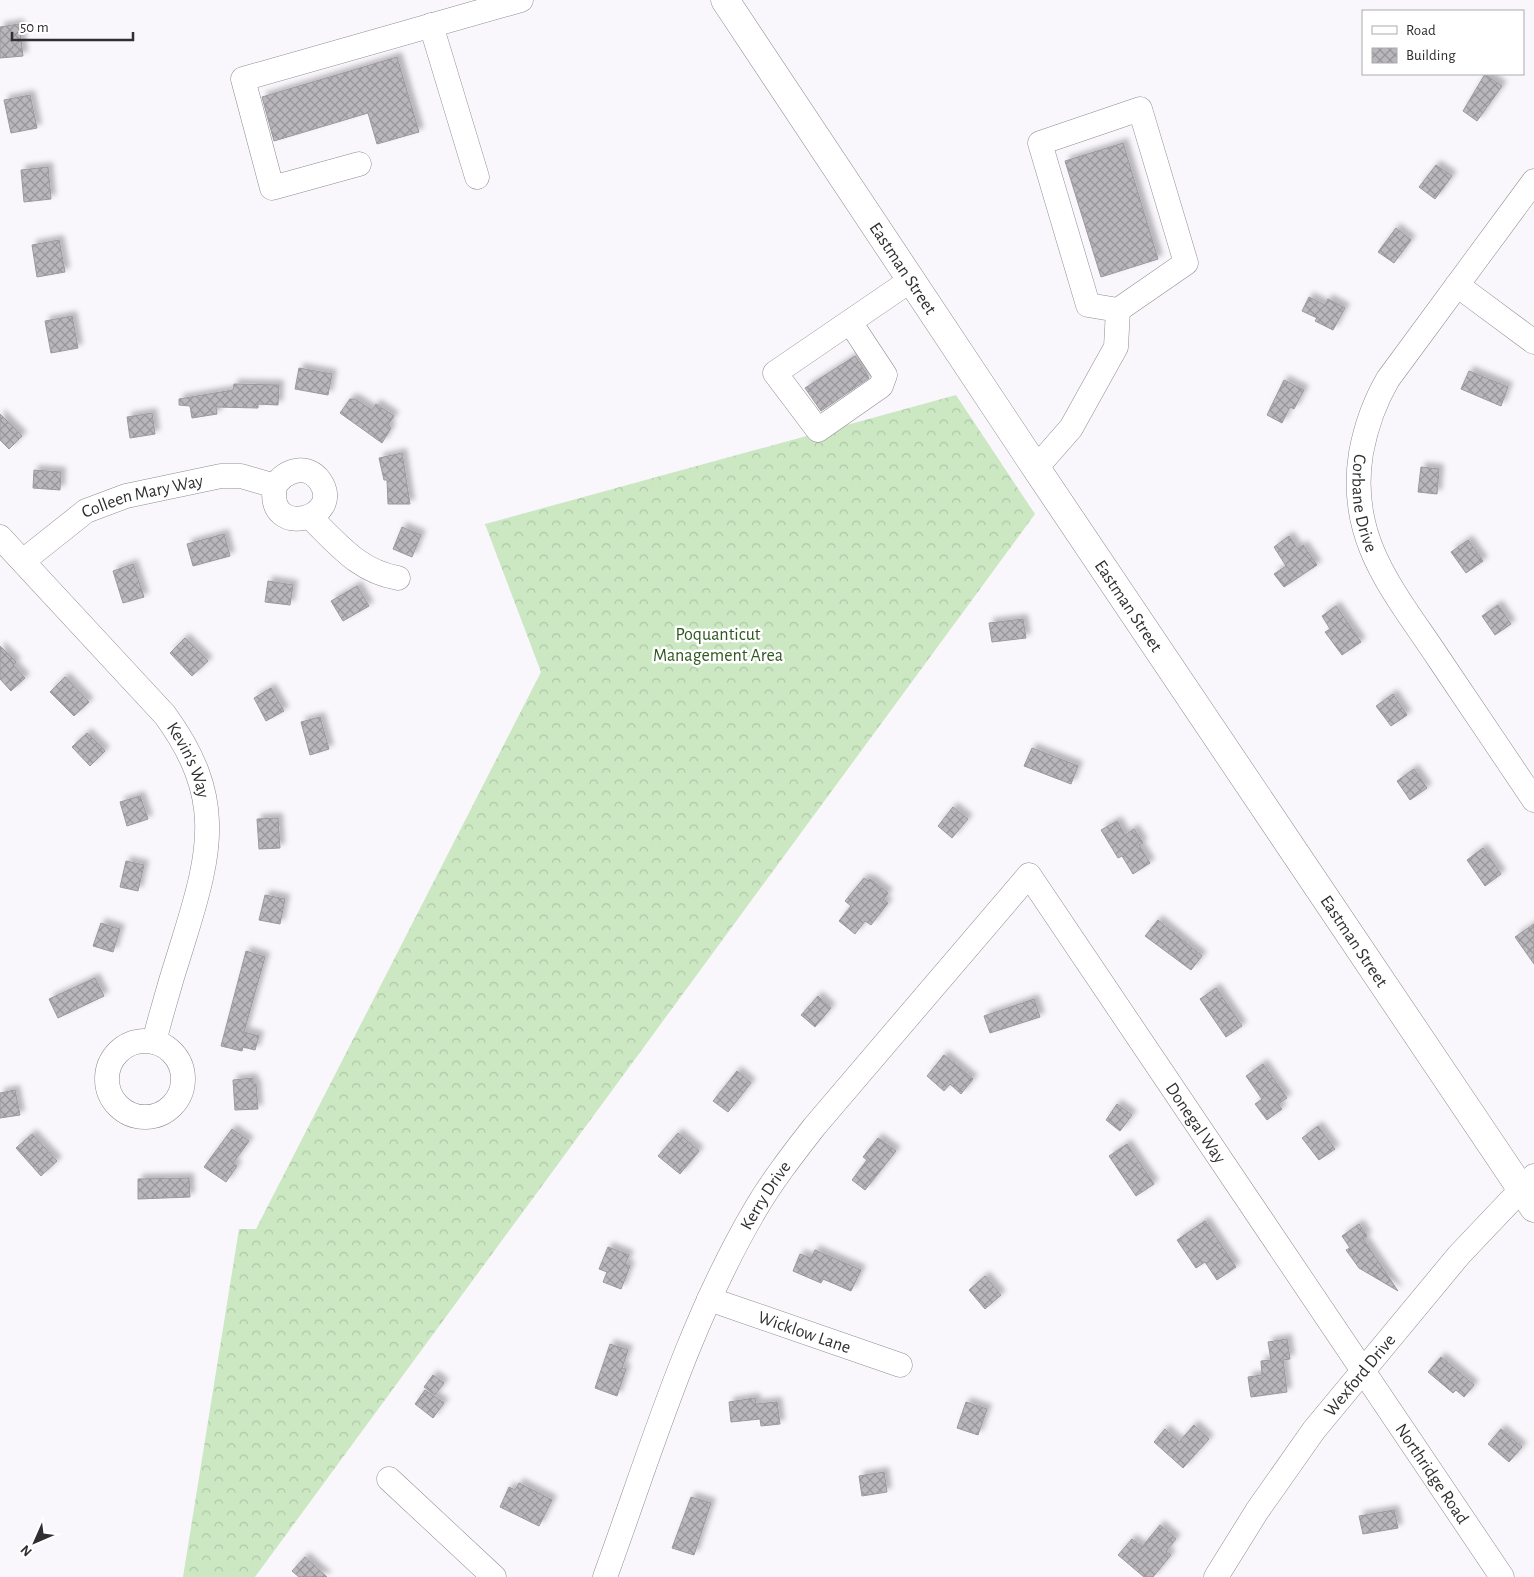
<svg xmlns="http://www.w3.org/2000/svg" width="1534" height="1577" viewBox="0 0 1534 1577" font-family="'Alegreya Sans',sans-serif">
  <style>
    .forest { fill: url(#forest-crowns) }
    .building { fill: url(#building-cross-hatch); stroke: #9c999e; filter: url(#shadow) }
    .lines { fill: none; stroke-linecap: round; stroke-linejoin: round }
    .minor-casing { stroke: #8f8c91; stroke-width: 25 }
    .major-casing { stroke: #8f8c91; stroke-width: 29 }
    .minor { stroke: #fff; stroke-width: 24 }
    .major { stroke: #fff; stroke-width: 28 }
    .labels { text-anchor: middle; stroke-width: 5; stroke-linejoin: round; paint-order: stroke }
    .street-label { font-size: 18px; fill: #2f2e30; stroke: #fff }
    .park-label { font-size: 18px; fill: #2e581f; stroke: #fff }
  </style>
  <defs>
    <pattern id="forest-crowns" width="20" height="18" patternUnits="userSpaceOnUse" patternTransform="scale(1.25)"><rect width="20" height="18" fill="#cbe8c2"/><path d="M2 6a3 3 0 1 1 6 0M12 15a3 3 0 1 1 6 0" fill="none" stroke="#afc7a7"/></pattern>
    <pattern id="building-cross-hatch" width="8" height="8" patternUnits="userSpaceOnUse" patternTransform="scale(1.25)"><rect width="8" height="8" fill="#bab7bc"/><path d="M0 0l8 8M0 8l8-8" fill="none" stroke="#989599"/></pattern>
    <filter id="shadow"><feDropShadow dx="4.5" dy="-4.5" stdDeviation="2.5" flood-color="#0004"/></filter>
  </defs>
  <rect width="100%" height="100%" fill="#faf7fc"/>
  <path class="forest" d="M956,395L1035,514L255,1577H183L239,1229H256L541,672L485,524Z"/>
  <path class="building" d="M19,24L23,56L0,58V27Z
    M397,57L419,132L377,144L368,113L274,141L262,97Z
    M1485,74L1502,86L1477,121L1463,111Z
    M30,95L37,128L11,133L4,100Z
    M1123,143L1158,259L1101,277L1065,161Z
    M1436,165L1452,176L1435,199L1419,187Z
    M48,167L51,199L24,202L21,170Z
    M1396,228L1411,240L1394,263L1378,252Z
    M59,240L65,272L37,277L32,245Z
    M1309,297L1325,305L1328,299L1345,308L1333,330L1315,321L1317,318L1302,311Z
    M72,316L78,348L51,353L45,321Z
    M855,356L869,378L821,411L805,388Z
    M299,368L332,374L328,395L295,389Z
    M1469,371L1508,387L1501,406L1461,389Z
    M1284,380L1304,390L1294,409L1290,407L1282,423L1267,415Z
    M234,384L279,385L278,405L258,404V408L216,407L217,414L192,418L190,406L179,405V399L233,390Z
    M350,399H355L372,410L376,404L394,416L388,425L391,428L382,443L340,413Z
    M152,413L155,434L130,438L127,417Z
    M0,414L22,436L9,449L0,440Z
    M402,453L410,504H388L387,480H384L379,458Z
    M1421,467L1439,469L1437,494L1418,492Z
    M34,470L61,472L60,490L33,488Z
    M402,527L421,535L412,557L393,549Z
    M224,534L230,556L193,566L187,544Z
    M1289,536L1298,549L1303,545L1317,565L1284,587L1274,574L1286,566L1274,547Z
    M1468,540L1483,561L1466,573L1451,552Z
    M133,564L144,597L123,603L113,571Z
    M268,581L293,585L290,605L265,602Z
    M357,586L369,606L343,621L331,601Z
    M1498,605L1511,624L1495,635L1482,616Z
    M1336,606L1361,642L1342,655L1325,632L1330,629L1322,616Z
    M1023,619L1026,638L992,642L989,623Z
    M185,638L208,661L192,676L170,653Z
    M0,646L16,662L13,665L25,678L11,691L0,679Z
    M65,677L89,702L74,716L50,692Z
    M271,688L284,711L266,721L254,698Z
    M1393,694L1407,715L1391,726L1376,706Z
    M320,717L329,749L310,755L301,722Z
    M87,733L105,751L90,766L72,747Z
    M1032,748L1078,766L1071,784L1024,766Z
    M1414,769L1427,788L1410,800L1397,781Z
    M140,796L148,819L127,826L120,802Z
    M953,807L968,819L952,838L938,826Z
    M278,818L280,848L259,849L257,819Z
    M1117,821L1125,835L1134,829L1143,843L1139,845L1150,863L1133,874L1122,856L1118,858L1101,830Z
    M1483,848L1501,874L1485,886L1467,860Z
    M126,861L144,865L138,891L120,887Z
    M864,878L868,881L870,879L888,893L883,900L888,903L871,925L865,921L855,934L839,921L851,906L845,901Z
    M265,895L285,899L280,924L259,920Z
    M1158,920L1202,956L1191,970L1145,936Z
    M101,923L120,929L113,952L93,946Z
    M1534,924V964L1515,937Z
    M246,951L265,957L244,1032L259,1036L255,1050L243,1047L242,1051L221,1046Z
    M95,978L104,996L58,1018L49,999Z
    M1216,988L1242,1026L1226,1037L1200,999Z
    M818,996L831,1008L815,1027L801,1015Z
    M1034,999L1040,1017L990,1033L984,1016Z
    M944,1055L973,1079L961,1094L950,1084L944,1091L927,1076Z
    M1263,1064L1287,1098L1278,1104L1282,1109L1267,1120L1255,1104L1262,1099L1246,1076Z
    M737,1071L751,1083L728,1112L713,1101Z
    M253,1078V1084H256L258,1109L235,1110L233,1080Z
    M15,1090L20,1115L0,1118V1093Z
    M1117,1104L1132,1115L1120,1131L1106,1120Z
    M1318,1126L1335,1149L1319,1160L1302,1138Z
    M232,1129L249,1141L233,1163L237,1166L226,1182L204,1167Z
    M678,1133L699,1151L680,1174L658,1156Z
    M32,1134L57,1161L41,1176L16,1148Z
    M878,1138L896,1151L865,1190L852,1180L867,1160L863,1157Z
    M1127,1144L1154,1184L1136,1196L1109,1156Z
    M189,1178L190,1197L138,1199V1179Z
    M1205,1221L1236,1267L1217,1280L1205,1262L1196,1268L1177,1240Z
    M1359,1224L1367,1236L1363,1239L1398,1291L1359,1268L1346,1250L1350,1248L1342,1236Z
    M608,1247L629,1255L625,1264L630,1266L621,1289L603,1282L607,1272L599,1269Z
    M815,1250L861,1270L851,1291L823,1279L821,1283L793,1271L800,1254L811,1258Z
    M985,1276L1001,1295L985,1309L969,1290Z
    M1287,1339L1290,1359L1283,1360L1287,1392L1251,1397L1248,1377L1262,1375L1261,1361L1271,1360L1268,1342Z
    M610,1344L628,1350L622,1368L626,1369L617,1396L595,1388Z
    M1441,1357L1474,1385L1464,1397L1456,1390L1453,1393L1428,1372Z
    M433,1375L444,1383L435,1395L424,1387Z
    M425,1390L444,1403L433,1418L415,1404Z
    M755,1398L756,1404L777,1402L780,1424L761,1426L760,1419L731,1422L729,1402Z
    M966,1402L987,1409L978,1435L957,1428Z
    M1194,1425L1209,1439L1183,1468L1154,1442L1165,1429L1179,1442Z
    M1501,1429L1522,1447L1509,1462L1488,1444Z
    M884,1472L887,1492L862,1496L859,1476Z
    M519,1483L552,1500L539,1526L500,1507L509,1487L515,1490Z
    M691,1497L711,1503L694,1555L672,1548Z
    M1394,1510L1398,1528L1363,1534L1359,1516Z
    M1160,1525L1176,1539L1166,1551L1171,1555L1153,1577H1144L1118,1555L1132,1539L1142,1547Z
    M305,1557L327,1577H299L292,1571Z"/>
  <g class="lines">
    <g class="minor-casing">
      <g id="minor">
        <path d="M431,25L477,177"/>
        <path d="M359,164L272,188L243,79L521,0"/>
        <path id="s1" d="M1534,181L1388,379C1374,403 1366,426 1361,453C1347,540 1394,591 1439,659C1471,706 1502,753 1534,800"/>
        <path d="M1457,285L1534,342"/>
        <path d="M850,322L885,375L881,386L818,430L775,373L911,280"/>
        <path d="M1036,468L1071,428L1116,347L1118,310L1186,263L1140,109L1040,143L1088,305L1118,310"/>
        <path d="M310,517C338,544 358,571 398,578"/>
        <path id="s2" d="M0,537L165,715C224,796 212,849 184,939C173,973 163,1007 154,1042"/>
        <path id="s3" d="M23,561L86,511L126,496L221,476H241L275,486C285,470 307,463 320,481C346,519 265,540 275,486"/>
        <circle cx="145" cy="1079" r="38"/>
        <path id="s4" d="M709,1299L900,1365"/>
        <path d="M389,1479L494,1577"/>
        <path id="s5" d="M605,1577C650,1454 688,1324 755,1210C772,1181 793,1154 814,1127L1029,875L1502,1577"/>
        <path id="s6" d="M1216,1577L1257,1511L1314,1430L1459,1255L1534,1176"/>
      </g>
    </g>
    <g class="major-casing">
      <g id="major">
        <path id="s7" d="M725,0L1036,468L1534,1208"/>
      </g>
    </g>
    <use href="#minor" class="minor"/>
    <use href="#major" class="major"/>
  </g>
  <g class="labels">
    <g class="street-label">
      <text dy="6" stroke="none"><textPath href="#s7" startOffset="322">Eastman Street</textPath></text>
      <text dy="6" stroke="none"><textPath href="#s3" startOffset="139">Colleen Mary Way</textPath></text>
      <text dy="6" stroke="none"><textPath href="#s1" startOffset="376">Corbane Drive</textPath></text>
      <text dy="6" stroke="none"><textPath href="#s7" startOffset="728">Eastman Street</textPath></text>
      <text dy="6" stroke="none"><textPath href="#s2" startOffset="294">Kevin's Way</textPath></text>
      <text dy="6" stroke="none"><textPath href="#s7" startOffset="1132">Eastman Street</textPath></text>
      <text dy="6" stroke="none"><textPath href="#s5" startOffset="1129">Donegal Way</textPath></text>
      <text dy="6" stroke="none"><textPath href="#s5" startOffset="415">Kerry Drive</textPath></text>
      <text dy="6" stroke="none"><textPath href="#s4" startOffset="101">Wicklow Lane</textPath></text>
      <text dy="6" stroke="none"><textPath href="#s6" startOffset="248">Wexford Drive</textPath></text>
      <text dy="6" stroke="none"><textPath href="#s5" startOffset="1552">Northridge Road</textPath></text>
    </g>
    <g class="park-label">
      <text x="718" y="640">Poquanticut<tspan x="718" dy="21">Management Area</tspan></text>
    </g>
  </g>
  <rect x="1362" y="10" width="162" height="65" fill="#ffffff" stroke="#acabac"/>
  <rect x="1372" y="26" width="25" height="8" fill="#ffffff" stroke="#acabac"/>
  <text x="1406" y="35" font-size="15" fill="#2f2e30">Road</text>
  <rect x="1372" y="48" width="25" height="15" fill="url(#building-cross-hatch)" stroke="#acabac"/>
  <text x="1406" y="60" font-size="15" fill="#2f2e30">Building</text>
  <g transform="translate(35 1542) rotate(225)" stroke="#ffffff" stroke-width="4" paint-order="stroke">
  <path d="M0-4L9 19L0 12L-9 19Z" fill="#2f2e30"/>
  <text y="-8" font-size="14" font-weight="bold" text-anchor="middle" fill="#2f2e30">N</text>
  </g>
  <path d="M12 32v8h121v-8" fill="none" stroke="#2f2e30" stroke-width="2.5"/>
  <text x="20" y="32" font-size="15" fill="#2f2e30" stroke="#ffffff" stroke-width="4" paint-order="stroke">50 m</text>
</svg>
